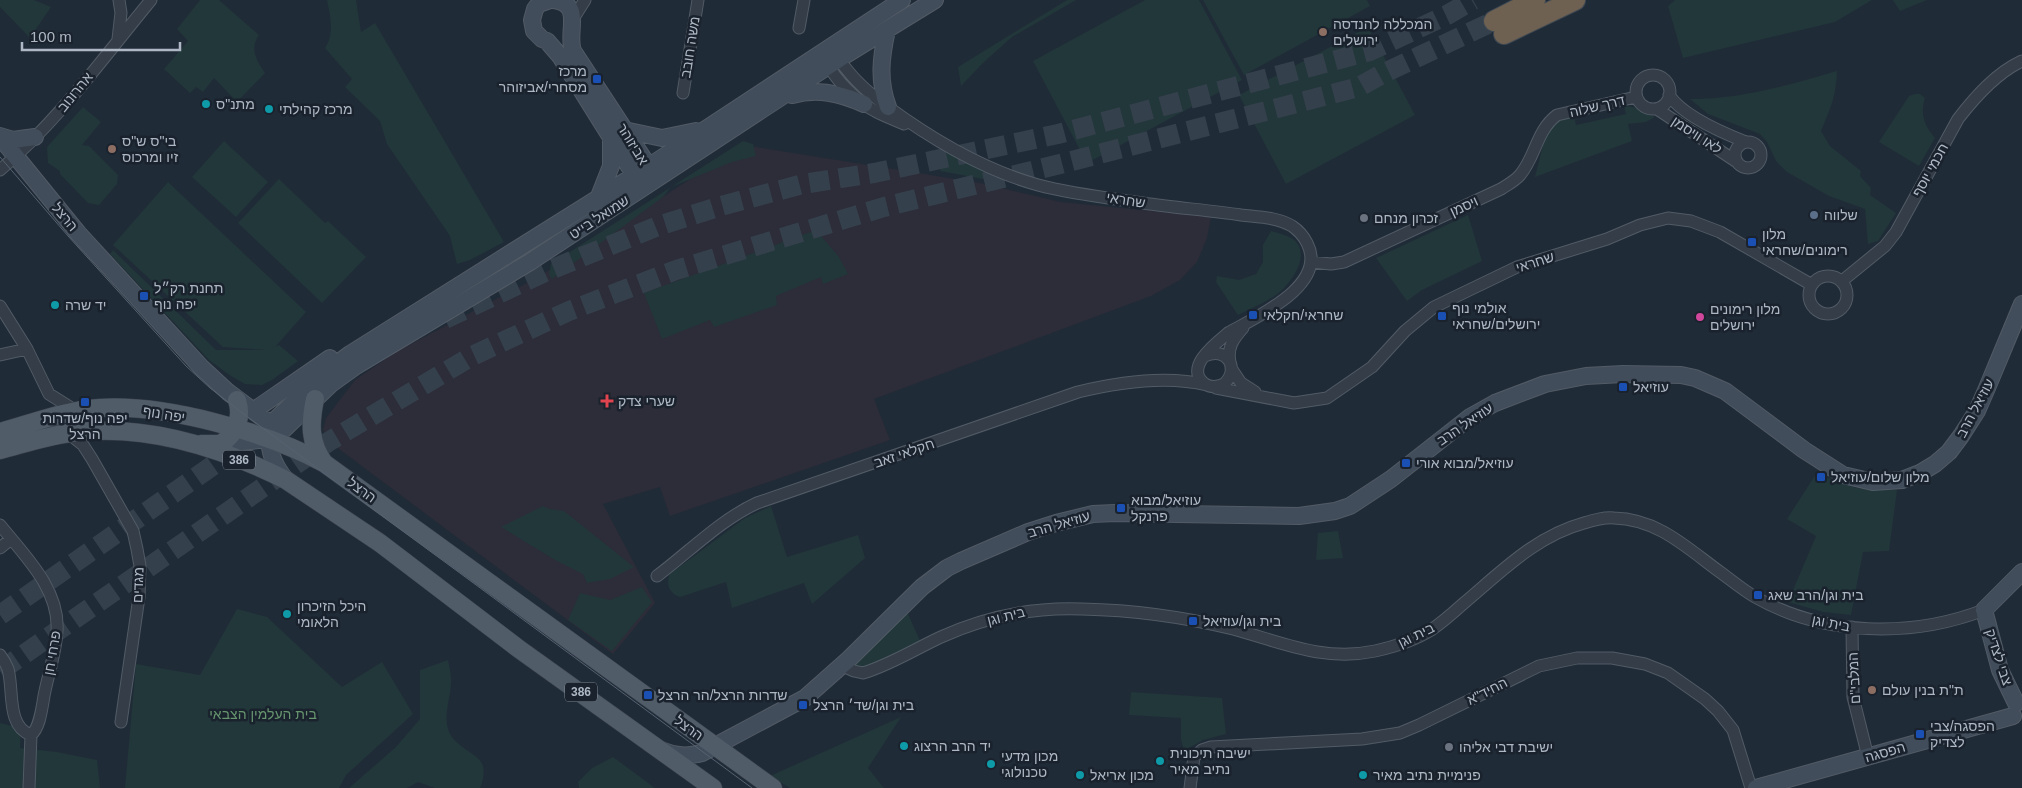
<svg xmlns="http://www.w3.org/2000/svg" width="2022" height="788" viewBox="0 0 2022 788" font-family="Helvetica,'Noto Sans Hebrew',sans-serif">
  <style>
    .medical { fill: #2d2c39 }
    .green { fill: #223739 }
    .lines { fill: none; stroke-linecap: round; stroke-linejoin: round }
    .highway-tunnel { stroke: #35404d; stroke-width: 20; stroke-dasharray: 20 10; stroke-linecap: butt }
    .street-casing { stroke: #515b66; stroke-width: 13 }
    .secondary-casing { stroke: #515b66; stroke-width: 18 }
    .primary-casing { stroke: #3d4652; stroke-width: 19 }
    .highway-casing { stroke: #3e4853; stroke-width: 22 }
    .street { stroke: #343d48; stroke-width: 11 }
    .secondary { stroke: #424d5b; stroke-width: 16 }
    .primary { stroke: #515c69; stroke-width: 18 }
    .highway { stroke: #6e6151; stroke-width: 20 }
    .tram { stroke: #566270; stroke-width: 1 }
    .education-dot { fill: #8d6e63; stroke: #19222d; stroke-width: 2 }
    .transit-dot { fill: #1a4fb4; stroke: #19222d; stroke-width: 2 }
    .culture-dot { fill: #0f9aa8; stroke: #19222d; stroke-width: 2 }
    .service-dot { fill: #5c6f8a; stroke: #19222d; stroke-width: 2 }
    .worship-dot { fill: #6b7280; stroke: #19222d; stroke-width: 2 }
    .hotel-dot { fill: #d1479c; stroke: #19222d; stroke-width: 2 }
    .health-dot { fill: #e0444e; stroke: #19222d; stroke-width: 2 }
    .labels { text-anchor: middle; stroke-width: 5; stroke-linejoin: round; paint-order: stroke }
    .shield { fill: #19222d; stroke: #818b97; stroke-width: 1 }
    .shield-label { font-size: 12px; font-weight: bold; fill: #aeb8c5 }
    .poi-label { font-size: 14px; fill: #aeb8c5; stroke: #19222d; text-anchor: start }
    .street-label { font-size: 14px; fill: #aeb8c5; stroke: #19222d }
    .park-label { font-size: 14px; fill: #66956e; stroke: #19222d }
  </style>
  <rect width="100%" height="100%" fill="#202b38"/>
  <path class="medical" d="M743,145L980,183L1061,202L1211,217L1207,238L1197,262L1180,280L1151,296L874,399L890,440L670,516L660,487L603,504L655,603L613,654L331,443L323,430L326,418L355,380L396,352L540,276Z"/>
  <path class="green" d="M0,0H34L51,7L30,38L0,7Z
    M200,0H219L259,35C249,49 257,61 265,73L237,102L214,78L203,92L196,87L190,93L164,69L188,41L177,29Z
    M327,0H356L361,32L375,23L504,242L470,260L457,264L450,236L387,144L380,121L345,87L352,79L325,48C335,33 330,16 327,0Z
    M1067,0H1076L1012,37L983,63L961,86L958,67Z
    M1145,0H1199L1242,80L1087,163L1033,61Z
    M1203,0H1367L1370,6L1244,75Z
    M1675,0H1872L1835,22L1683,58L1668,6Z
    M1893,0H1927L1900,11Z
    M1368,27L1415,115L1286,184L1239,95Z
    M1837,71C1836,97 1831,107 1821,131L1830,146L1861,171L1860,176L1871,188L1870,195L1896,213L1878,241L1868,244L1865,209L1829,196L1787,172L1776,161L1767,142L1760,134L1708,114L1690,99C1740,99 1789,85 1837,71Z
    M1915,94H1920L1925,98C1920,114 1924,125 1935,138L1919,166L1879,142L1909,96Z
    M1624,106L1633,107L1655,117L1646,122L1628,124L1632,141L1535,177L1544,141L1550,130L1558,121L1574,114L1576,125L1626,114Z
    M83,107L101,122L82,145L89,146L118,175L117,184L99,205L88,203L60,174V171L48,163L47,147Z
    M224,141L268,182L236,217L192,177Z
    M743,141L753,144L756,156L732,162L671,187L663,197L552,279L549,275L551,264Z
    M945,151L979,167L994,181L940,171Z
    M279,179L325,223L328,221L366,257L322,303L238,223Z
    M168,182L306,312L276,346L269,349L279,345L298,361L272,380L262,385L245,384L231,376L209,360L110,254L113,250L216,350H266L223,347L113,245Z
    M1468,215L1482,261L1422,290L1407,301L1376,258Z
    M816,230L839,257L848,274L823,284L821,277L776,296L777,305L714,327L710,320L662,339L644,293Z
    M1271,231C1278,233 1286,235 1293,239C1311,253 1294,279 1282,290C1270,301 1252,308 1238,315L1216,282L1217,276L1239,280L1256,274L1263,262V245Z
    M1816,474L1856,488L1897,490L1889,551L1863,552L1851,615L1823,612L1788,602L1816,536L1787,519Z
    M543,506L549,509L564,511L634,567L610,579L587,583L583,574L555,560L501,527Z
    M771,506L787,557L858,535L865,558L812,604L804,583L732,608L726,582L680,597C670,594 665,584 670,574L745,518Z
    M1338,531L1343,558L1316,560L1318,533Z
    M642,587L652,602L612,651L568,620L580,593L610,600Z
    M905,607L921,643L869,668H861L846,665Z
    M237,609L267,617L342,687L382,662L413,714L346,775L339,788H125L136,664L200,675Z
    M448,660C449,666 451,673 451,679C452,697 440,720 452,737C469,758 493,754 480,788H435L418,782L407,788H349L396,747L420,719V670Z
    M1131,692L1222,698L1226,734L1203,740L1184,751L1181,739V718L1129,715Z
    M901,717L868,768L884,788H790L770,776Z
    M0,723L21,728L20,748L57,752L97,760L100,788H0Z
    M613,757L655,788H579L578,782L592,768Z"/>
  <g class="lines">
    <path class="highway-tunnel" d="M445,319L545,272L658,226L721,206L803,184L874,173L1058,134L1370,51L1447,15L1473,0
      M0,615L242,445
      M0,671L328,442L472,356L569,311L676,270L884,207L1060,164L1359,87L1382,74L1494,21"/>
    <g class="street-casing">
      <path id="street" d="M573,19L585,0
        M799,28L804,0
        M118,39L121,13L119,0
        M833,55C842,62 848,72 856,80C865,90 877,99 888,107C933,140 984,170 1038,185C1072,194 1108,198 1143,203C1175,208 1208,210 1241,215C1258,217 1277,217 1292,226C1298,230 1304,237 1307,243C1329,285 1256,317 1228,333C1216,343 1183,368 1205,384C1211,388 1217,387 1224,384C1241,368 1226,346 1205,356
        M827,60C831,77 859,103 875,111C884,116 895,120 904,124
        M1636 92a17 17 0 1 1 34 0a17 17 0 1 1-34 0Z
        M683,93L698,0
        M1669,95C1683,116 1723,133 1746,142
        M1657,109L1737,162
        M1735 155a13 13 0 1 1 26 0a13 13 0 1 1-26 0Z
        M0,170C58,121 103,58 151,0
        M1311,262L1331,264L1344,262L1501,189C1507,185 1515,181 1520,175C1536,156 1536,131 1557,115L1636,97
        M1809 295a19 19 0 1 1 38 0a19 19 0 1 1-38 0Z
        M1842,281L1885,246L1896,232L1958,119C1975,97 1996,73 2022,61
        M0,306L27,349L49,394L76,411
        M0,355L27,349
        M1230,362C1227,348 1233,339 1243,328
        M1231,368L1241,383L1255,392
        M1216,388L1294,403L1327,398L1372,367L1405,331L1434,307L1517,267L1607,239L1640,225L1668,218L1691,221L1720,232L1812,285
        M68,433L83,445L92,459L133,531L137,549L140,566L139,597L121,722
        M0,525C24,555 60,589 57,631C56,651 49,672 45,691C42,704 41,727 31,735
        M0,548L11,539
        M657,576C689,552 720,520 757,503L1078,392C1119,382 1166,375 1207,385
        M1852,627L1853,697L1868,757
        M0,655C3,659 6,664 8,669C14,690 6,726 31,735
        M841,665L854,671L863,673C890,665 915,649 941,637C985,617 1033,607 1082,609C1132,610 1184,617 1233,629C1281,642 1323,662 1375,651C1393,647 1415,640 1431,630C1443,622 1454,612 1464,603C1502,571 1536,536 1584,523C1594,520 1604,517 1614,518C1658,519 1687,548 1720,572C1731,580 1743,590 1755,597C1824,636 1911,638 1984,610
        M29,788L31,735
        M1190,788L1194,757L1202,750L1211,747L1362,739L1400,733L1419,725L1539,666L1577,658H1612L1645,664L1668,673L1705,699L1718,711L1733,730L1751,788"/>
    </g>
    <g class="secondary-casing">
      <path id="secondary" d="M550,0L539,4L535,9L532,20L534,31L542,39L547,41L560,56L635,176L643,180
        M554,0C584,4 566,32 573,51L649,167V177
        M887,30C881,57 878,80 888,107
        M792,95C817,88 840,93 864,104
        M624,130L662,138L696,131
        M0,136L13,140L35,137
        M0,137L78,233L201,367L228,392L280,431
        M598,199L611,166V138
        M253,411L330,358
        M221,444L269,439L278,435L331,384L356,366L530,262L839,59L935,0
        M286,480C272,463 266,446 271,424L321,376L350,354L654,163L902,0
        M2016,703L2000,670L1984,610L2022,572
        M661,750C676,756 687,757 702,753L805,698L849,659L922,587L947,568L961,561L1028,532L1056,523L1093,514L1115,513L1299,516L1335,511L1350,506L1391,479L1470,417L1495,403L1545,384L1586,376L1623,374L1681,375L1695,378L1725,391L1804,450L1843,475L1873,482L1902,480L1920,473L1935,464L1949,452L1961,436L1977,411L1987,388L2022,304
        M1756,788L2013,716"/>
    </g>
    <g class="primary-casing">
      <path id="primary" d="M315,399C310,423 309,442 324,463
        M0,432C33,423 66,410 100,408C166,404 266,432 324,463L773,788
        M201,444H221C236,433 243,418 237,400
        M0,450C23,444 47,436 70,433C144,423 220,447 286,480L380,543L519,649L713,788"/>
    </g>
    <g class="highway-casing">
      <path id="highway" d="M1494,21L1535,0
        M1504,34L1575,0"/>
    </g>
    <use href="#street" class="street"/>
    <use href="#secondary" class="secondary"/>
    <use href="#primary" class="primary"/>
    <use href="#highway" class="highway"/>
    <path class="tram" d="M0,157L68,236L186,366L210,388L245,415L752,788"/>
  </g>
  <g class="education-dot">
    <circle cx="1323" cy="32" r="5"/>
    <circle cx="112" cy="149" r="5"/>
    <circle cx="1872" cy="690" r="5"/>
  </g>
  <g class="transit-dot">
    <rect x="592" y="74" width="10" height="10" rx="2.5"/>
    <rect x="1747" y="237" width="10" height="10" rx="2.5"/>
    <rect x="139" y="291" width="10" height="10" rx="2.5"/>
    <rect x="1248" y="310" width="10" height="10" rx="2.5"/>
    <rect x="1437" y="311" width="10" height="10" rx="2.5"/>
    <rect x="1618" y="382" width="10" height="10" rx="2.5"/>
    <rect x="80" y="397" width="10" height="10" rx="2.5"/>
    <rect x="1401" y="458" width="10" height="10" rx="2.5"/>
    <rect x="1816" y="472" width="10" height="10" rx="2.5"/>
    <rect x="1116" y="503" width="10" height="10" rx="2.5"/>
    <rect x="1753" y="590" width="10" height="10" rx="2.5"/>
    <rect x="1188" y="616" width="10" height="10" rx="2.5"/>
    <rect x="643" y="690" width="10" height="10" rx="2.5"/>
    <rect x="798" y="700" width="10" height="10" rx="2.5"/>
    <rect x="1915" y="729" width="10" height="10" rx="2.5"/>
  </g>
  <g class="culture-dot">
    <circle cx="206" cy="104" r="5"/>
    <circle cx="269" cy="109" r="5"/>
    <circle cx="55" cy="305" r="5"/>
    <circle cx="287" cy="614" r="5"/>
    <circle cx="904" cy="746" r="5"/>
    <circle cx="1160" cy="761" r="5"/>
    <circle cx="991" cy="764" r="5"/>
    <circle cx="1080" cy="775" r="5"/>
    <circle cx="1363" cy="775" r="5"/>
  </g>
  <circle class="service-dot" cx="1814" cy="215" r="5"/>
  <g class="worship-dot">
    <circle cx="1364" cy="218" r="5"/>
    <circle cx="1449" cy="747" r="5"/>
  </g>
  <circle class="hotel-dot" cx="1700" cy="317" r="5"/>
  <path class="health-dot" d="M604.5 393.5h5v5h5v5h-5v5h-5v-5h-5v-5h5z"/>
  <g class="labels">
    <g class="shield">
      <rect x="223" y="450.5" width="32" height="19" rx="4"/>
      <rect x="565" y="682.5" width="32" height="19" rx="4"/>
    </g>
    <g class="shield-label">
      <text x="239" y="464">386</text>
      <text x="581" y="696">386</text>
    </g>
    <g class="poi-label">
      <text x="1333" y="29">המכללה להנדסה<tspan x="1333" dy="16">ירושלים</tspan></text>
      <text x="587" y="76" text-anchor="end">מרכז<tspan x="587" dy="16">מסחרי/אביזוהר</tspan></text>
      <text x="216" y="109">מתנ"ס</text>
      <text x="279" y="114">מרכז קהילתי</text>
      <text x="122" y="146">בי"ס ש"ס<tspan x="122" dy="16">זיו ומרכוס</tspan></text>
      <text x="1824" y="220">שלווה</text>
      <text x="1374" y="223">זכרון מנחם</text>
      <text x="1762" y="239">מלון<tspan x="1762" dy="16">רימונים/שחראי</tspan></text>
      <text x="154" y="293">תחנת רק״ל<tspan x="154" dy="16">יפה נוף</tspan></text>
      <text x="65" y="310">יד שרה</text>
      <text x="1452" y="313">אולמי נוף<tspan x="1452" dy="16">ירושלים/שחראי</tspan></text>
      <text x="1710" y="314">מלון רימונים<tspan x="1710" dy="16">ירושלים</tspan></text>
      <text x="1263" y="320">שחראי/חקלאי</text>
      <text x="1633" y="392">עוזיאל</text>
      <text x="618" y="406">שערי צדק</text>
      <text x="85" y="423" text-anchor="middle">יפה נוף/שדרות<tspan x="85" dy="16">הרצל</tspan></text>
      <text x="1416" y="468">עוזיאל/מבוא אורי</text>
      <text x="1831" y="482">מלון שלום/עוזיאל</text>
      <text x="1131" y="505">עוזיאל/מבוא<tspan x="1131" dy="16">פרנקל</tspan></text>
      <text x="1768" y="600">בית וגן/הרב שאג</text>
      <text x="297" y="611">היכל הזיכרון<tspan x="297" dy="16">הלאומי</tspan></text>
      <text x="1203" y="626">בית וגן/עוזיאל</text>
      <text x="1882" y="695">ת"ת בנין עולם</text>
      <text x="658" y="700">שדרות הרצל/הר הרצל</text>
      <text x="813" y="710">בית וגן/שד׳ הרצל</text>
      <text x="1930" y="731">הפסגה/צבי<tspan x="1930" dy="16">לצדיק</tspan></text>
      <text x="914" y="751">יד הרב הרצוג</text>
      <text x="1459" y="752">ישיבת דבי אליהו</text>
      <text x="1170" y="758">ישיבה תיכונית<tspan x="1170" dy="16">נתיב מאיר</tspan></text>
      <text x="1001" y="761">מכון מדעי<tspan x="1001" dy="16">טכנולוגי</tspan></text>
      <text x="1090" y="780">מכון אריאל</text>
      <text x="1373" y="780">פנימיית נתיב מאיר</text>
    </g>
    <g class="street-label">
      <text transform="translate(690 47) rotate(-81)" y="5">משה חובב</text>
      <text transform="translate(75 92) rotate(-51)" y="5">אהרונוב</text>
      <text transform="translate(1597 106) rotate(-13)" y="5">דרך שלוה</text>
      <text transform="translate(1697 135) rotate(33)" y="5">לאו וויסמן</text>
      <text transform="translate(633 144) rotate(58)" y="5">אביזוהר</text>
      <text transform="translate(1930 170) rotate(-61)" y="5">חכמי יוסף</text>
      <text transform="translate(1126 200) rotate(9)" y="5">שחראי</text>
      <text transform="translate(1464 206) rotate(-25)" y="5">ויסמן</text>
      <text transform="translate(65 217) rotate(50)" y="5">הרצל</text>
      <text transform="translate(599 217) rotate(-33)" y="5">שמואל בייט</text>
      <text transform="translate(1535 262) rotate(-18)" y="5">שחראי</text>
      <text transform="translate(1975 408) rotate(-62)" y="5">עוזיאל הרב</text>
      <text transform="translate(164 414) rotate(9)" y="5">יפה נוף</text>
      <text transform="translate(1465 424) rotate(-34)" y="5">עוזיאל הרב</text>
      <text transform="translate(904 453) rotate(-19)" y="5">חקלאי זאב</text>
      <text transform="translate(362 490) rotate(36)" y="5">הרצל</text>
      <text transform="translate(1059 524) rotate(-16)" y="5">עוזיאל הרב</text>
      <text transform="translate(138 585) rotate(-88)" y="5">מגדים</text>
      <text transform="translate(1006 616) rotate(-14)" y="5">בית וגן</text>
      <text transform="translate(1831 623) rotate(11)" y="5">בית וגן</text>
      <text transform="translate(1416 635) rotate(-26)" y="5">בית וגן</text>
      <text transform="translate(52 653) rotate(-80)" y="5">פרחי חן</text>
      <text transform="translate(1999 657) rotate(72)" y="5">צבי לצדיק</text>
      <text transform="translate(1854 678) rotate(-93)" y="5">המלבי"ם</text>
      <text transform="translate(1487 691) rotate(-27)" y="5">החיד"א</text>
      <text transform="translate(689 728) rotate(36)" y="5">הרצל</text>
      <text transform="translate(1885 752) rotate(-16)" y="5">הפסגה</text>
    </g>
    <g class="park-label">
      <text x="263" y="719">בית העלמין הצבאי</text>
    </g>
  </g>
  <path d="M22 42v8h158v-8" fill="none" stroke="#aeb8c5" stroke-width="2.5"/>
  <text x="30" y="42" font-size="15" fill="#aeb8c5" stroke="#19222d" stroke-width="4" paint-order="stroke">100 m</text>
</svg>
